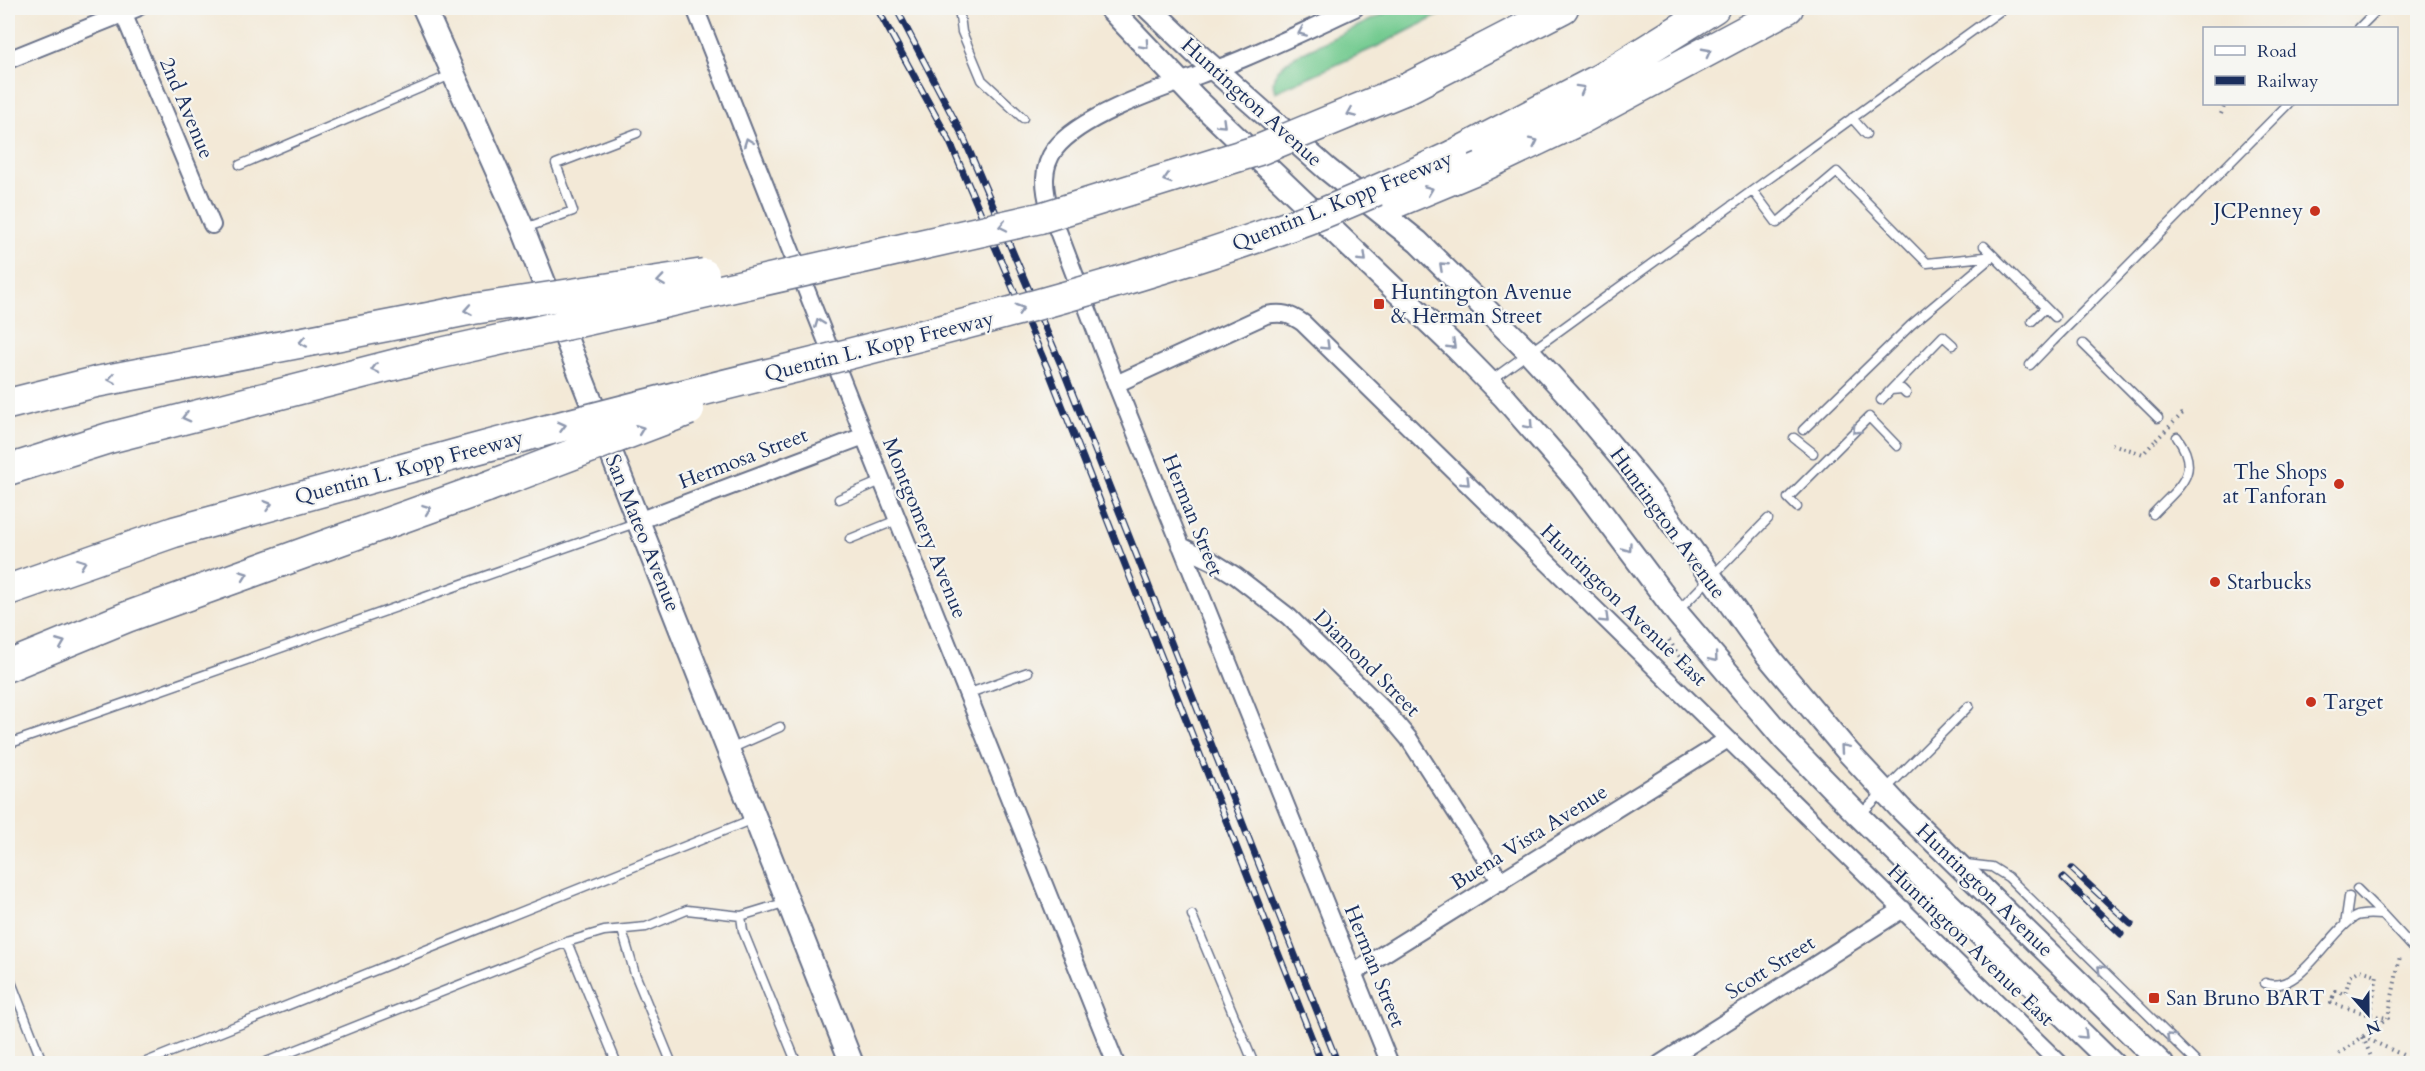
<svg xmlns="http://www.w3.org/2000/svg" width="2425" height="1071" viewBox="0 0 2425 1071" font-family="Cardo,serif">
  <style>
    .green { fill: #72ca8f; stroke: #467c76; stroke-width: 1.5 }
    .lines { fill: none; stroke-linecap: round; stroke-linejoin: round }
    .lane-casing { stroke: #677088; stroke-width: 11 }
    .street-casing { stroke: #677088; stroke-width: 20 }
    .secondary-casing { stroke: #677088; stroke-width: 26 }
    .highway-casing { stroke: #677088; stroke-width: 33 }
    .path { stroke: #677088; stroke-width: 4; stroke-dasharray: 1.5 4.5; stroke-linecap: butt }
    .lane { stroke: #fff; stroke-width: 8 }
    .street { stroke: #fff; stroke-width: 16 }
    .secondary { stroke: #fff; stroke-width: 22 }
    .highway { stroke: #fff; stroke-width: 30 }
    .rail-casing { stroke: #1b2f5e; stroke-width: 7 }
    .rail { stroke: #f6f6f2; stroke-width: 4.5; stroke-dasharray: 14; stroke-linecap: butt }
    .lane-bridge-casing { stroke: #677088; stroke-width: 11; stroke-linecap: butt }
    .highway-bridge-casing { stroke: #677088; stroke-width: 33; stroke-linecap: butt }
    .path-bridge { stroke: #677088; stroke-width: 4; stroke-dasharray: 1.5 4.5; stroke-linecap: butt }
    .lane-bridge { stroke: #fff; stroke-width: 8 }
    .highway-bridge { stroke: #fff; stroke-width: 30 }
    .oneway { stroke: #8d97ae }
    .poi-dot { fill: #c8321e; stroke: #f6f6f2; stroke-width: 2 }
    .labels { text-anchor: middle; stroke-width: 4.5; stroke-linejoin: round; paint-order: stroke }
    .street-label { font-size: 21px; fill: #1b2f5e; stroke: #f6f6f2 }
    .poi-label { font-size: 21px; fill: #1b2f5e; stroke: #f6f6f2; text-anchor: start }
  </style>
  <rect width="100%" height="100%" fill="#f6f6f2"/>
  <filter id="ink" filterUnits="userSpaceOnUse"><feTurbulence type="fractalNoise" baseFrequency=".0167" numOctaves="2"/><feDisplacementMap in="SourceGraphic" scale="12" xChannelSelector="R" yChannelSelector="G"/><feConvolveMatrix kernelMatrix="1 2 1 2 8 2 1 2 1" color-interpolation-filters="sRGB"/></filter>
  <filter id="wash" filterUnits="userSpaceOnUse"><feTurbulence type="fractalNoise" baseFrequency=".008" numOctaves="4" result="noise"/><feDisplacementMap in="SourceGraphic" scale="24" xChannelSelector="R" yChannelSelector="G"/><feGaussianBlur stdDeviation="1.35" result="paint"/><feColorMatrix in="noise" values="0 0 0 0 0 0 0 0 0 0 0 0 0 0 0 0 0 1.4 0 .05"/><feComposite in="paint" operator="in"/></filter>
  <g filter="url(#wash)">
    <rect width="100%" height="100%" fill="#f3e9d7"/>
    <path class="green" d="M1396,8H1453L1376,47L1275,92C1268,74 1282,65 1295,56Z"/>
  </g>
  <g filter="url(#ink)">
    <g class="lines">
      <g class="lane-casing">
        <path id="lane" d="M959,8L962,32L982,80L1023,118
          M2359,28L2379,8
          M1852,118L1866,134
          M240,165L453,74
          M1753,191L1777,223L1837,172L1927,263L1994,256
          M525,228L573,211L556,164L637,133
          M1984,246L2055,317
          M2086,308L2288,104
          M2032,321L2045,308
          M2083,344L2158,418
          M2030,365L2053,341
          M1490,381L2004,8
          M1891,390L1902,389L1906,393
          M1881,400L1943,336L1953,345
          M1803,430L1911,325L1993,256
          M1794,438L1813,453
          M839,499L881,481
          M1797,507L1788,498L1869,417L1897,446
          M2153,514C2178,487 2203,474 2177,437
          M850,539L897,520
          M1678,611L1768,519
          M967,694L1028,672
          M8,744L638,522
          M730,749L780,727
          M1859,816L1969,706
          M1966,864L1992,867L2008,877L2198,1064
          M2357,889L2383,915
          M1192,915L1254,1064
          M741,916L743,931L797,1064
          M2345,925L2349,897
          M622,930L635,974L672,1064
          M567,942L617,1064
          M8,974L43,1064
          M2265,983C2299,996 2328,933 2355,917C2363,913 2374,915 2383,915L2418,953
          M141,1064L753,819
          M261,1064L567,942L604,931L646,927L687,910L741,916L787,902"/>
      </g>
      <g class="street-casing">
        <path id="street" d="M121,8L212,225
          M695,8L864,436L1116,1064
          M1355,8C1318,25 1280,43 1242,59C1194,79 1085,109 1055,149C1041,168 1044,189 1050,210L1116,384L1390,1064
          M8,60L137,8
          M1116,384L1266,315C1282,312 1290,314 1303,323L2060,1064
          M638,521L864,436
          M1181,546L1212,561L1236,576L1289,617L1388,714L1409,739L1501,882
          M1353,973L1728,739
          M1660,1064L1903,909"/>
      </g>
      <g class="secondary-casing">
        <path id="secondary" d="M424,8L523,229L852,1064
          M1110,8L1196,99L1457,349L1504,397L1580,484L1677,613L1785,740L1859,816L2113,1064
          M1149,8L1196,53L1327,169L1418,242L1529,352L1572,399L1628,466L1657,502L1767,655L1849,753L1901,809L2162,1064"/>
      </g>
      <g class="highway-casing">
        <path id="highway" d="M1404,90L1563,8
          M1454,155L1600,79L1714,8
          M1481,167L1577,121L1788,8
          M8,404L96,382L423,319
          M8,470L109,438L432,355
          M8,590L174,532L465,452
          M8,666L127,617L487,487"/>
      </g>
      <path class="path" d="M2221,114L2225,104
        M2112,444L2143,454L2156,440
        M1669,640L1692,676
        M2333,997L2335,991L2345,994L2350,976L2360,970L2377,975L2370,1015
        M2333,997L2331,1003L2370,1015L2387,1018
        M2363,1037L2403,1055L2406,1064
        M2363,1037L2374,1064
        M2339,1054L2388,1018L2400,956"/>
      <use href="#lane" class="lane"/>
      <use href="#street" class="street"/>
      <use href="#secondary" class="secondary"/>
      <use href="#highway" class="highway"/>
      <g class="rail-casing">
        <path id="rail" d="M877,8L950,142L1049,372L1322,1064
          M896,8L963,136L1062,367L1338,1064
          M2072,869L2131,924
          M2063,878L2121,934"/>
      </g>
      <use href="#rail" class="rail"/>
      <g class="lane-bridge-casing">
        <path id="lane-bridge" d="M2053,341L2086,308"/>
      </g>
      <g class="highway-bridge-casing">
        <path id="highway-bridge" d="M1397,202L1481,167
          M423,319L473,309L704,274
          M432,355L1040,218L1259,150L1404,90
          M465,452C576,422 686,394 797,367C964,325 1131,283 1292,225C1347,205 1401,180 1454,155
          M487,487L689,410"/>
      </g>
      <path class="path-bridge" d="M2156,440L2185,411"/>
      <use href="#lane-bridge" class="lane-bridge"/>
      <use href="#highway-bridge" class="highway-bridge"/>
    </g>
    <defs><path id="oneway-chevron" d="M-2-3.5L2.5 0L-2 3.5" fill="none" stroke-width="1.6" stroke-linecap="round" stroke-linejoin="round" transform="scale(1.5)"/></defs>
    <g class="oneway">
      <use href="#oneway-chevron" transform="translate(1302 32) rotate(156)"/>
      <use href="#oneway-chevron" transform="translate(1145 45) rotate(47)"/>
      <use href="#oneway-chevron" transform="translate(1707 52) rotate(-28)"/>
      <use href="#oneway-chevron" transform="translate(1581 89) rotate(-29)"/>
      <use href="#oneway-chevron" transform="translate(1351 113) rotate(157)"/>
      <use href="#oneway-chevron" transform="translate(1222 124) rotate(44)"/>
      <use href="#oneway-chevron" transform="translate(748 142) rotate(-111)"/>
      <use href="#oneway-chevron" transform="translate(1534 142) rotate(-26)"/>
      <use href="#oneway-chevron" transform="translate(1167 179) rotate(163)"/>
      <use href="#oneway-chevron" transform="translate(1429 190) rotate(-22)"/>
      <use href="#oneway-chevron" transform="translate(1003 226) rotate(168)"/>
      <use href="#oneway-chevron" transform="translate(1363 258) rotate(44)"/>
      <use href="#oneway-chevron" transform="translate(1443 266) rotate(-137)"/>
      <use href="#oneway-chevron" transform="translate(661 281) rotate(172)"/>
      <use href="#oneway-chevron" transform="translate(1020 309) rotate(-16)"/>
      <use href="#oneway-chevron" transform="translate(468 310) rotate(170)"/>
      <use href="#oneway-chevron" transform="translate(819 323) rotate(-111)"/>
      <use href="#oneway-chevron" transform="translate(303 342) rotate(169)"/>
      <use href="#oneway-chevron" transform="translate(1452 345) rotate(44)"/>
      <use href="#oneway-chevron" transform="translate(1326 346) rotate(44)"/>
      <use href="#oneway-chevron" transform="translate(375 369) rotate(166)"/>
      <use href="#oneway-chevron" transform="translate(112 379) rotate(169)"/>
      <use href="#oneway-chevron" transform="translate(186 417) rotate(165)"/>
      <use href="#oneway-chevron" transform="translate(1529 425) rotate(48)"/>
      <use href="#oneway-chevron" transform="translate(562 426) rotate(-15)"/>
      <use href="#oneway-chevron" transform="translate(640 429) rotate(-21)"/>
      <use href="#oneway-chevron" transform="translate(1856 430) rotate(135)"/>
      <use href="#oneway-chevron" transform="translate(1466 482) rotate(44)"/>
      <use href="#oneway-chevron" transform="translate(268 505) rotate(-16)"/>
      <use href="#oneway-chevron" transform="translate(427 509) rotate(-20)"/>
      <use href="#oneway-chevron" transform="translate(1628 548) rotate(54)"/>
      <use href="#oneway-chevron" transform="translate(82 563) rotate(-20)"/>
      <use href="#oneway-chevron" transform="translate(244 575) rotate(-20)"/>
      <use href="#oneway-chevron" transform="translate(1605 619) rotate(44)"/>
      <use href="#oneway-chevron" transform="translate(61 643) rotate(-22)"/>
      <use href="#oneway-chevron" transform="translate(1714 658) rotate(50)"/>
      <use href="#oneway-chevron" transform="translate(1844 748) rotate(-131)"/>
      <use href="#oneway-chevron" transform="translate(2101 969) rotate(-136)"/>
      <use href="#oneway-chevron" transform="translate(2084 1035) rotate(44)"/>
      <use href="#oneway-chevron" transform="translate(2170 1037) rotate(-136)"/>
    </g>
  </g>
  <g class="poi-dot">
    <circle cx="2315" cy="211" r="6"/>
    <rect x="1373" y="298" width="12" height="12" rx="3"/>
    <circle cx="2339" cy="484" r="6"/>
    <circle cx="2215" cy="582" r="6"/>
    <circle cx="2311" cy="702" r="6"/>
    <rect x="2148" y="992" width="12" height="12" rx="3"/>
  </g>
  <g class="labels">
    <g class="street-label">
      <text transform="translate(1252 102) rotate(42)" y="7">Huntington Avenue</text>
      <text transform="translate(187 108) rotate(67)" y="7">2nd Avenue</text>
      <text transform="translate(1342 201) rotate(-22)" y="7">Quentin L. Kopp Freeway</text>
      <text transform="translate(879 346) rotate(-14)" y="7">Quentin L. Kopp Freeway</text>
      <text transform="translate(743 458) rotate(-21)" y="7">Hermosa Street</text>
      <text transform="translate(409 467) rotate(-15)" y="7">Quentin L. Kopp Freeway</text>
      <text transform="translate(1193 515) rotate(68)" y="7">Herman Street</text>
      <text transform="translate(1668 523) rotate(54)" y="7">Huntington Avenue</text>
      <text transform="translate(925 528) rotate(68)" y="7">Montgomery Avenue</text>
      <text transform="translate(643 533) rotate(68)" y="7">San Mateo Avenue</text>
      <text transform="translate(1624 605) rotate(44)" y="7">Huntington Avenue East</text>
      <text transform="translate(1367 663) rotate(45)" y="7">Diamond Street</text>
      <text transform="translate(1529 837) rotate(-32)" y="7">Buena Vista Avenue</text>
      <text transform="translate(1985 890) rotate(44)" y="7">Huntington Avenue</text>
      <text transform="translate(1971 945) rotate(44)" y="7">Huntington Avenue East</text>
      <text transform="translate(1375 966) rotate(68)" y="7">Herman Street</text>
      <text transform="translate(1770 967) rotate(-32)" y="7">Scott Street</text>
    </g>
    <g class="poi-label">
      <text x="2303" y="218" text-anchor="end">JCPenney</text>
      <text x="1391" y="299">Huntington Avenue<tspan x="1391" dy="24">&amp; Herman Street</tspan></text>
      <text x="2327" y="479" text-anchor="end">The Shops<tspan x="2327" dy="24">at Tanforan</tspan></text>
      <text x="2227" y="589">Starbucks</text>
      <text x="2323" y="709">Target</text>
      <text x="2166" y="1005">San Bruno BART</text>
    </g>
  </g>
  <rect width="2425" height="1071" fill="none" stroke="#f6f6f2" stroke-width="30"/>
  <rect x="2203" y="27" width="195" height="78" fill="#f6f6f2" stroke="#9ea6b7" stroke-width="1.5"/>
  <rect x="2215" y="46" width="30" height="9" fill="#ffffff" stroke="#9ea6b7" stroke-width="1.5"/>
  <text x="2257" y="57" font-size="18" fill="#1b2f5e">Road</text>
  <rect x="2215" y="76" width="30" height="9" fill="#1b2f5e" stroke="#9ea6b7" stroke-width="1.5"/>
  <text x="2257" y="87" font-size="18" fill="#1b2f5e">Railway</text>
  <g transform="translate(2368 1014) rotate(159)" stroke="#f6f6f2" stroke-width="4.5" paint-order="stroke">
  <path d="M0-4.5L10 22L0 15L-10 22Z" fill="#1b2f5e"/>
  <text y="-9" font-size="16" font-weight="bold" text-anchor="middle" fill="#1b2f5e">N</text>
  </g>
</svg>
